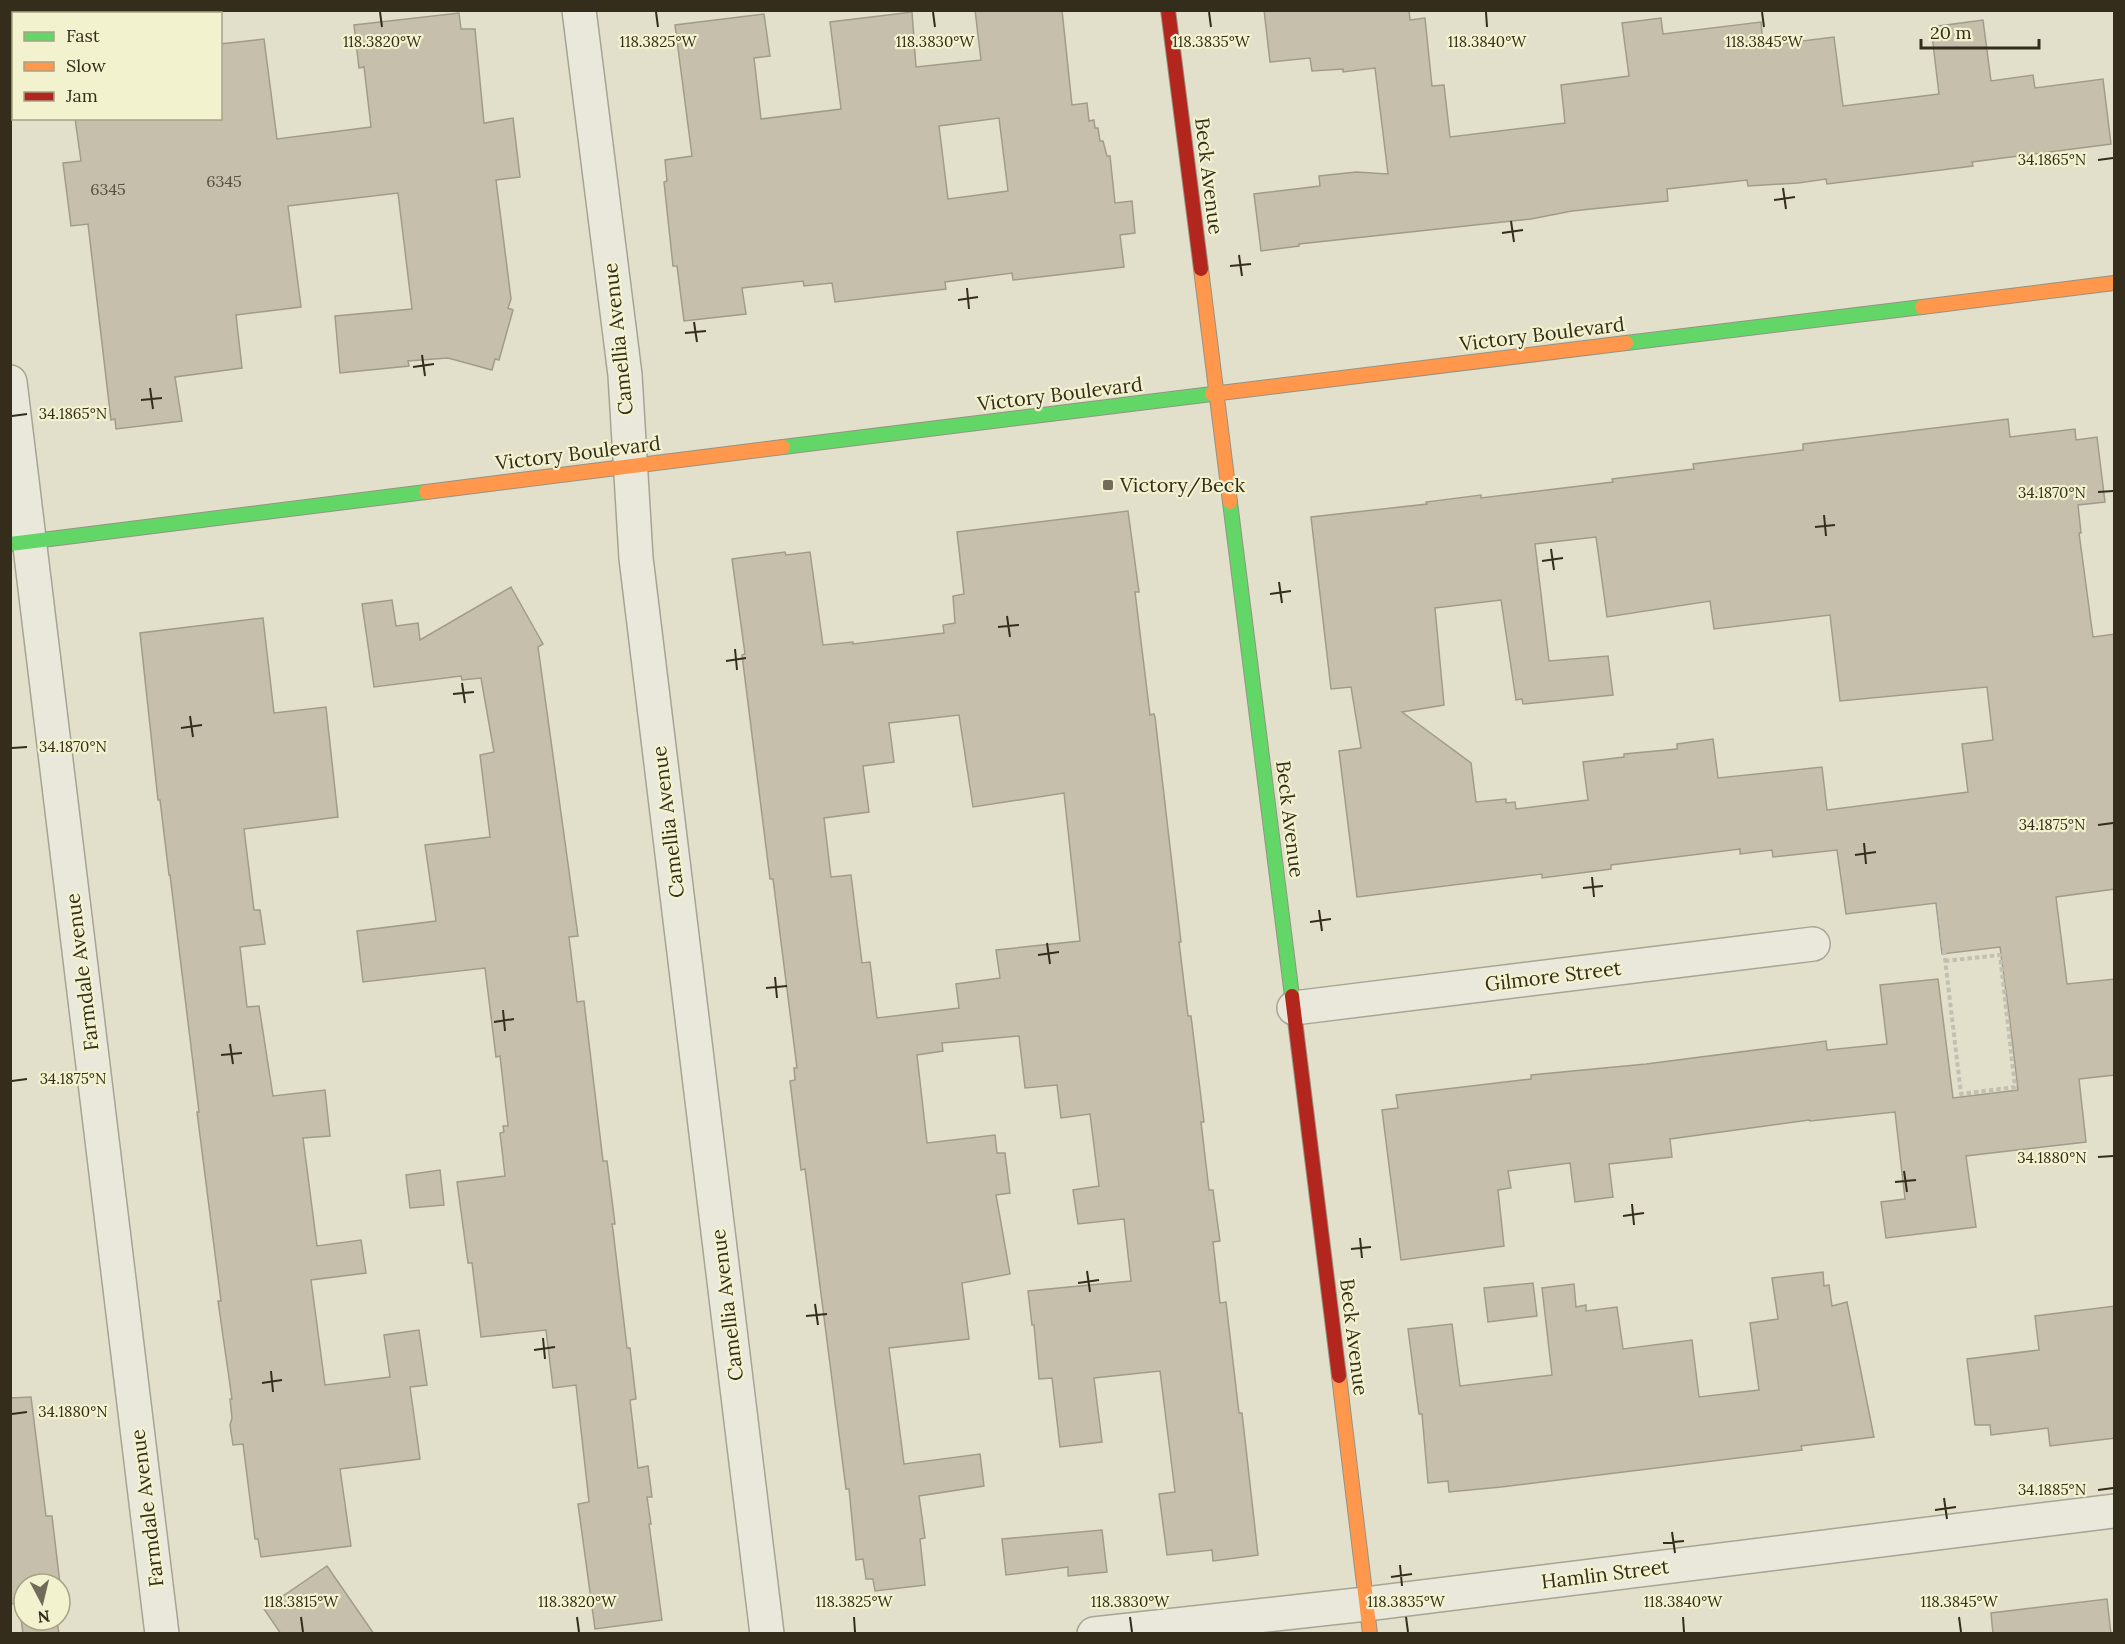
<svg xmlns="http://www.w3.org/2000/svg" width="2125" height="1644" viewBox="0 0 2125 1644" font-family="Lora,serif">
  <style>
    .building { fill: #c5bfab; stroke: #a19c8a; stroke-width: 1.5; fill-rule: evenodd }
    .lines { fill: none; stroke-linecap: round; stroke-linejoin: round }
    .street-casing { stroke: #a7a493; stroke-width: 36 }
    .fast-casing { stroke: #969383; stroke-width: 16 }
    .slow-casing { stroke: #969383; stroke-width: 16 }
    .jam-casing { stroke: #969383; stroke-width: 16 }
    .path { stroke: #c2c0b2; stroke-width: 4; stroke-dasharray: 4.5 3; stroke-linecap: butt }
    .street { stroke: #eae8db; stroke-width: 33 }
    .fast { stroke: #63d668; stroke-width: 14 }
    .slow { stroke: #ff974d; stroke-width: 14 }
    .jam { stroke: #b3261e; stroke-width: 14 }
    .ticks { fill: none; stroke: #342d1c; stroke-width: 2 }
    .poi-dot { fill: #716c59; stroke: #f3f2ce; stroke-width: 2 }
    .labels { text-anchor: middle; stroke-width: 4.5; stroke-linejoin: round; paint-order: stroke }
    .number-label { font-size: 16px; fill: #585240 }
    .street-label { font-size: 20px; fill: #342d1c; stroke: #f3f2ce }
    .poi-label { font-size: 20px; fill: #342d1c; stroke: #f3f2ce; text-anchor: start }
    .ticks-label { font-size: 15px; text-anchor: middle; fill: #342d1c; stroke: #f3f2ce; stroke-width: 4.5; stroke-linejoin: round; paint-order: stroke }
  </style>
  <rect width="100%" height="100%" fill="#e2e0ca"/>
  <path class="building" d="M975,10H1062L1072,105L1087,103L1089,121L1094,120L1095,128H1098L1100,141H1103L1107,156H1110L1115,203L1132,201L1135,233L1120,235L1124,267L1013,280L1012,273L945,282L946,289L835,302L832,283L804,286L803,281L742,288L746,314L684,321L677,266H673L664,182L667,181L665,160L692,156L675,25L764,14L770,56L754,58L761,119L841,109L830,22L912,12L916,67L981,60ZM999,118L1008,191L948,199L939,126Z
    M1264,10H1409L1410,20L1425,18L1432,86L1444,85L1450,137L1565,123L1561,85L1629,76L1622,23L1661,18L1663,34L1761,22L1763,46L1834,37L1843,106L1939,94L1931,27L1983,20L1991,81L2033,75L2035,88L2103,79L2111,144L1972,162L1973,166L1827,184L1826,179L1798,183L1748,186L1747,180L1667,189L1668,201L1572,211L1531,219L1299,244V246L1261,251L1254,194L1320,186L1319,176L1356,172L1388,174L1375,68L1343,72V69L1312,71L1310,58L1270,62Z
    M459,13L461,29H475L484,123L513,118L520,177L496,180L511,299L508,308L513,310L499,360L495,359L492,370L448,358L408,361L409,366L340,373L335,316L412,309L398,193L288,206L301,307L236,315L242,368L175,377L182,421L116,429L115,419L111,420L88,224L71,226L63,163L81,161L75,118H220V44L264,39L277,139L371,127L364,67L359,68L354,25Z
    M2008,419L2010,437L2075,429L2076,440L2097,437L2105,502L2078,505L2081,533H2079L2093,637L2115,634V889L2056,897L2067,984L2115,979V1075L2079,1079L2086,1142L1966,1156L1976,1227L1886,1238L1881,1202L1905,1199L1895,1112L1810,1121L1809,1120L1670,1139L1672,1157L1609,1164L1613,1197L1575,1202L1570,1163L1508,1171L1511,1188L1498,1190L1504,1246L1401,1260L1382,1110L1398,1108L1396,1095L1531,1079V1075L1646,1064L1826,1041L1827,1050L1887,1044L1880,985L1938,979L1953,1098L2018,1090L2010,1022L2000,947L1942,954L1936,903L1846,914L1837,850L1773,857L1772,850L1740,854V849L1611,865V869L1542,878V874L1357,897L1339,751L1361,748L1351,687L1331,689L1311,517L1427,504L1426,502L1481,495V498L1613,482L1612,479L1694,469L1693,464L1803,450V444ZM1596,537L1607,617L1710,601L1714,629L1830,615L1840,701L1987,687L1993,740L1962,744L1968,792L1827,810L1822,767L1718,778L1713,739L1677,744V749L1624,754V757L1583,762L1588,800L1516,809L1515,802L1506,803V799L1476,802L1471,763L1402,712L1444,705L1435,608L1501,600L1516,700L1522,699L1523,704L1613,695L1608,656L1549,661L1535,544Z
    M1128,511L1139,592H1135L1150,715L1154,714L1155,717L1181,942H1179L1188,1016H1191L1204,1122H1201L1209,1190H1213L1220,1241L1213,1242L1220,1303L1226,1302L1239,1413H1242L1258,1555L1213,1561L1212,1550L1167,1555L1159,1494L1175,1492L1160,1371L1094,1378L1102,1442L1060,1447L1052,1378L1039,1379L1034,1325H1032L1028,1291L1131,1281L1124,1219L1078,1224L1073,1190L1099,1186L1090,1114L1061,1118L1057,1085L1025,1088L1019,1036L942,1043L943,1051L917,1055L927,1143L995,1135L997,1153H1005L1010,1193L996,1195L1010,1274L962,1283L969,1339L889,1348L904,1464L980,1454L984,1486L919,1496L925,1538L920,1539L925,1585L875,1591L873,1579H866L863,1559L856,1560L849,1489H846L805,1169L801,1170L790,1081L795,1080L794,1068H797L773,879H770L742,655L745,654L732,559L785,552L786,555L810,552L823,645L853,642V644L944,633L943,625L955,623L953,596L964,594L957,532ZM959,715L973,807L1064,793L1080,941L996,950L1000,978L956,984L959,1008L877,1018L870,962L862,963L851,875L831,877L824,818L869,812L863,766L894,762L889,723Z
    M511,587L543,644L538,647L578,936L569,937L577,1002L584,1001L603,1161H607L615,1224H612L613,1230L627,1348H630L636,1399L630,1400L638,1468L648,1466L652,1497H647L651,1524H649L662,1620L595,1629L578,1504L589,1502L576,1385L553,1388L546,1330L481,1337L472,1263H468L457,1182L505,1176L500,1133L504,1132L503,1126H508L500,1056L496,1057L485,968L363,982L357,931L436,921L425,845L490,837L480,755L494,752L481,678L462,680L461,676L374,687L362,604L392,600L396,626L418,623L420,640Z
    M263,618L274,713L326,707L338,817L244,829L254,910H260L265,944L240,947L247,1007L259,1006L273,1096L325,1090L330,1136L303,1138L317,1246L361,1240L366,1273L311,1280L325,1385L390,1377L384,1335L419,1330L427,1385L410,1387L420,1459L340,1469L351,1546L261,1557L258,1539H255L243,1444L233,1445L230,1425L232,1418L230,1399H232L218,1301H221L197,1112H199L170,875H169L160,800H158L140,633Z
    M440,1170L444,1205L410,1208L406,1175Z
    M1823,1272L1824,1286L1829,1285L1832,1306L1847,1302L1874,1437L1801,1446L1802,1450L1501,1487L1449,1492L1448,1481L1428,1483L1422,1414H1419L1408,1329L1452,1324L1460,1386L1552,1375L1542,1288L1574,1284L1576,1307L1586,1305V1311L1617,1307L1623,1349L1692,1340L1699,1397L1759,1390L1750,1323L1778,1319L1772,1278Z
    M1533,1283L1537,1316L1488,1322L1484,1288Z
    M2115,1306V1438L2050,1446L2048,1428L1991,1435L1990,1425H1975L1967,1359L2039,1350L2035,1316Z
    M31,1397L46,1516H52L60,1584H24V1620H57L59,1634H23L19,1603L10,1604V1398Z
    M1102,1530L1107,1572L1068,1576V1567L1006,1575L1002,1539Z
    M327,1566L374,1634H281L264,1609Z
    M2107,1599L2111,1634H1993L1991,1613Z"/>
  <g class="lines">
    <g class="street-casing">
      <path id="street" d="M579,10L625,375L636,558L767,1634
        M10,382L162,1634
        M1294,1008L1813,944
        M1094,1634L1366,1604L2114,1511"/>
    </g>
    <g class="fast-casing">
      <path id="fast" d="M1626,343L1922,307
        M783,447L1212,394
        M1230,502L1292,996
        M10,544L426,492"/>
    </g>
    <g class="slow-casing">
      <path id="slow" d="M1201,269L1230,502
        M1922,307L2114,283
        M1212,394L1626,343
        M426,492L783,447
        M1339,1376L1370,1634"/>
    </g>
    <g class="jam-casing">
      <path id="jam" d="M1168,10L1201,269
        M1292,996L1339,1376"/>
    </g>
    <path class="path" d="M1937,891L1961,1094L2015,1087L2000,955L1945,961"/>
    <use href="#street" class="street"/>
    <use href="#fast" class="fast"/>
    <use href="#slow" class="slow"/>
    <use href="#jam" class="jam"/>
  </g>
  <path class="ticks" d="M380,12L382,27M656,12L658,27M933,12L935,27M1209,12L1211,27M1486,12L1487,27M1762,12L1764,27M2098,160L2113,158M1783,188L1786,209M1774,200L1795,197M1511,221L1514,242M1502,233L1523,230M1239,255L1242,276M1230,266L1251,264M967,288L969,309M958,300L978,297M694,322L697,342M685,333L706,331M422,355L425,376M413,367L434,364M150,388L153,409M141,400L162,398M12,416L27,414M2098,492L2113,491M1824,515L1826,536M1815,527L1835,525M1551,549L1554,570M1542,561L1563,558M1279,582L1282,603M1270,594L1291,591M1007,616L1010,637M998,627L1019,625M735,649L737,670M726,661L746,658M462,683L465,703M453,694L474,692M190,716L193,737M181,728L202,725M12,748L27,747M2098,825L2113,823M1864,843L1866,864M1855,855L1876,852M1592,877L1594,897M1583,888L1603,886M1319,910L1322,931M1310,922L1331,919M1047,943L1050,964M1038,955L1059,952M775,977L777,998M766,988L787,986M503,1010L505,1031M494,1022L514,1019M230,1044L233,1064M221,1055L242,1053M12,1081L27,1079M2098,1157L2113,1156M1904,1171L1907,1192M1895,1182L1916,1180M1632,1204L1634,1225M1623,1216L1644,1213M1360,1238L1362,1258M1351,1249L1371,1247M1087,1271L1090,1292M1078,1283L1099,1280M815,1304L818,1325M806,1316L827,1314M543,1338L545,1359M534,1350L555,1347M271,1371L273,1392M262,1383L282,1380M12,1414L27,1412M2098,1490L2113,1488M1944,1498L1947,1519M1935,1510L1956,1507M1672,1532L1675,1553M1663,1543L1684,1541M1400,1565L1402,1586M1391,1577L1412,1574M301,1617L303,1632M577,1617L579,1632M854,1617L855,1632M1130,1617L1132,1632M1406,1617L1408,1632M1683,1617L1684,1632M1959,1617L1961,1632"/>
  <rect class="poi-dot" x="1102" y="479" width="12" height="12" rx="3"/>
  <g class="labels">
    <g class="number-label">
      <text x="224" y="187">6345</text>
      <text x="108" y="195">6345</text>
    </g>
    <g class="street-label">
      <text transform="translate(1209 176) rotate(83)" y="7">Beck Avenue</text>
      <text transform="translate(1542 334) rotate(-7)" y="7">Victory Boulevard</text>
      <text transform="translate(618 339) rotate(-96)" y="7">Camellia Avenue</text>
      <text transform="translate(1060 394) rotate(-7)" y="7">Victory Boulevard</text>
      <text transform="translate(578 453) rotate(-7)" y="7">Victory Boulevard</text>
      <text transform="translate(1290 819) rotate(83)" y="7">Beck Avenue</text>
      <text transform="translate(668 822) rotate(-97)" y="7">Camellia Avenue</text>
      <text transform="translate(82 972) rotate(-97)" y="7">Farmdale Avenue</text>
      <text transform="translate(1553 976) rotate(-7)" y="7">Gilmore Street</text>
      <text transform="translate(727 1305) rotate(-97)" y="7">Camellia Avenue</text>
      <text transform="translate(1354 1337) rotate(83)" y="7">Beck Avenue</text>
      <text transform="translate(147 1508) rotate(-97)" y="7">Farmdale Avenue</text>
      <text transform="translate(1605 1574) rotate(-7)" y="7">Hamlin Street</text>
    </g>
    <g class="poi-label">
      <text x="1120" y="492">Victory/Beck</text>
    </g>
  </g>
  <g class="ticks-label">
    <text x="382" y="47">118.3820°W</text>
    <text x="658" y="47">118.3825°W</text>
    <text x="935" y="47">118.3830°W</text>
    <text x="1211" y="47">118.3835°W</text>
    <text x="1487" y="47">118.3840°W</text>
    <text x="1764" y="47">118.3845°W</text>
    <text x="2052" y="165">34.1865°N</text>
    <text x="73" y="419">34.1865°N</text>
    <text x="2052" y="498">34.1870°N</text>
    <text x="73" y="752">34.1870°N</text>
    <text x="2052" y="830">34.1875°N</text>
    <text x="73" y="1084">34.1875°N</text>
    <text x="2052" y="1163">34.1880°N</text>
    <text x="73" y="1417">34.1880°N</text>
    <text x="2052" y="1495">34.1885°N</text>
    <text x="301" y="1607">118.3815°W</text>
    <text x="577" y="1607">118.3820°W</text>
    <text x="854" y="1607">118.3825°W</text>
    <text x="1130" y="1607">118.3830°W</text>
    <text x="1406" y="1607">118.3835°W</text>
    <text x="1683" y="1607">118.3840°W</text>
    <text x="1959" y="1607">118.3845°W</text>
  </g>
  <rect width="2125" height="1644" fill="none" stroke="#342d1c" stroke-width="24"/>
  <rect x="12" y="12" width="210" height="108" fill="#f3f2ce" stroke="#a7a387" stroke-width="1.5"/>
  <rect x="24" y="32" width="30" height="9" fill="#63d668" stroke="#a7a387" stroke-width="1.5"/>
  <text x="66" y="42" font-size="18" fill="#342d1c">Fast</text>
  <rect x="24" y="62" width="30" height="9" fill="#ff974d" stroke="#a7a387" stroke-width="1.5"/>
  <text x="66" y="72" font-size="18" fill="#342d1c">Slow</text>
  <rect x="24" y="92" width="30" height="9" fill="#b3261e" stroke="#a7a387" stroke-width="1.5"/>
  <text x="66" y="102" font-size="18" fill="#342d1c">Jam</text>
  <g transform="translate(42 1602) rotate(173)"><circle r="28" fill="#f3f2ce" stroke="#a7a387" stroke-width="1.5"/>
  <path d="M0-4.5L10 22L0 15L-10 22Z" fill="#716c59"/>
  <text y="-9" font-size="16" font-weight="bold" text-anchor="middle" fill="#342d1c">N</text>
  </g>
  <path d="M1921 39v9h118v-9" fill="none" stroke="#342d1c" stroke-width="3"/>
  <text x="1930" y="39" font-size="18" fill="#342d1c" stroke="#f3f2ce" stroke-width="4.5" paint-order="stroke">20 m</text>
</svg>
